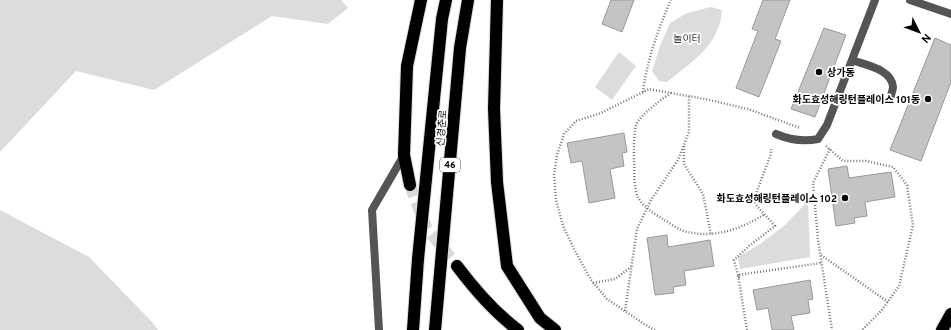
<svg xmlns="http://www.w3.org/2000/svg" width="951" height="330" viewBox="0 0 951 330" font-family="Overpass,'Noto Sans KR',sans-serif">
  <style>
    .green { fill: #dcdcdc }
    .building { fill: #c4c4c4; stroke: #999 }
    .lines { fill: none; stroke-linecap: round; stroke-linejoin: round }
    .highway-tunnel { stroke: #d9d9d9; stroke-width: 12; stroke-dasharray: 12 6; stroke-linecap: butt }
    .highway-casing { stroke: #dbdbdb; stroke-width: 14 }
    .path { stroke: #777; stroke-width: 2.5; stroke-dasharray: 1 2; stroke-linecap: butt }
    .lane { stroke: #555; stroke-width: 8 }
    .street { stroke: #555; stroke-width: 8 }
    .highway { stroke: #000; stroke-width: 12 }
    .poi-dot { fill: #000; stroke: #fff; stroke-width: 1.5 }
    .labels { text-anchor: middle; stroke-width: 3.5; stroke-linejoin: round; paint-order: stroke }
    .shield { fill: #fff; stroke: #4c4c4c; stroke-width: 1 }
    .shield-label { font-size: 9px; font-weight: bold; fill: #000 }
    .park-label { font-size: 10px; fill: #333; stroke: #fff }
    .poi-label { font-size: 10px; font-weight: bold; fill: #000; stroke: #fff; text-anchor: end }
    .street-label { font-size: 10px; fill: #000; stroke: #fff }
  </style>
  <rect width="100%" height="100%" fill="#fff"/>
  <path class="green" d="M0,0H341L348,8L328,24L272,16L154,90L76,71L0,152Z
    M711,7L722,10C720,44 692,62 667,82L659,81L652,71L660,46L670,23L687,13Z
    M619,52L636,66L612,100L595,87Z
    M808,201L810,257L740,269L738,257L760,244L785,225Z
    M0,210L89,257L152,322L158,330H0Z"/>
  <path class="building" d="M611,0H634L622,32L602,24Z
    M763,0H790L775,39L781,41L759,97L736,88L758,31L752,29Z
    M824,28L846,35L815,117L791,109Z
    M935,38L951,45V82L921,161L890,150Z
    M624,133L627,152L622,153L624,166L610,169L615,198L589,203L582,161L571,163L567,143Z
    M847,166L849,178L891,172L895,197L865,202L867,216L854,218L855,223L836,226L828,169Z
    M667,235L668,247L710,240L714,266L684,271L686,285L673,287L674,293L655,295L647,238Z
    M810,280L813,299L808,300L810,313L791,316L794,330H772L768,308L757,310L753,290Z"/>
  <g class="lines">
    <path class="highway-tunnel" d="M410,185L426,227L457,266"/>
    <g class="highway-casing">
      <path id="highway" d="M497,0L494,109L497,182L507,266L540,318L555,330
        M410,185L404,155L407,66L421,0
        M457,266C475,290 494,312 518,330
        M413,330L418,259L442,19L446,0
        M435,330L460,48L468,0
        M942,330L951,314"/>
    </g>
    <path class="path" d="M643,92C646,64 659,26 671,0
      M671,93C659,101 647,110 638,121C633,129 634,151 634,160C635,171 633,186 638,197C642,206 654,214 663,219C668,222 675,227 681,230C710,240 740,230 765,214
      M684,146V164L703,194L711,235
      M826,146L843,161H866L893,167L907,185L913,225L899,286L882,310L862,330
      M830,149L813,183L818,240L832,330
      M821,255L888,302
      M739,278L734,260L749,246L775,226L756,205L754,199L771,154V149
      M593,283L615,279L631,267
      M625,311L637,229L651,200L678,160L689,132V96
      M655,330L644,324L607,299L591,280L574,249L563,226L556,200L554,174L557,155L564,134L576,121L601,113L649,89L705,99L748,109L800,128
      M747,330L738,275L821,263"/>
    <path class="lane" d="M852,60C865,65 892,69 893,87C893,90 891,94 891,96
      M776,134C790,140 803,142 818,139L827,125L875,0
      M379,330L372,210L404,155"/>
    <path class="street" d="M910,0L951,14"/>
    <use href="#highway" class="highway"/>
  </g>
  <g class="poi-dot">
    <circle cx="819" cy="72" r="4"/>
    <circle cx="928" cy="99" r="4"/>
    <circle cx="845" cy="198" r="4"/>
  </g>
  <g class="labels">
    <rect class="shield" x="440" y="158" width="20" height="14" rx="3"/>
    <g class="shield-label">
      <text x="450" y="168">46</text>
    </g>
    <g class="park-label">
      <text x="687" y="42">놀이터</text>
    </g>
    <g class="poi-label">
      <text x="827" y="76" text-anchor="start">상가동</text>
      <text x="920" y="103">화도효성해링턴플레이스 101동</text>
      <text x="837" y="202">화도효성해링턴플레이스 102</text>
    </g>
    <g class="street-label">
      <text transform="translate(441 128) rotate(-85)" y="4">신경춘로</text>
    </g>
  </g>
  <g transform="translate(919 32) rotate(132)" stroke="#ffffff" stroke-width="3" paint-order="stroke">
  <path d="M0-3L7 15L0 10L-7 15Z" fill="#000000"/>
  <text y="-6" font-size="11" font-weight="bold" text-anchor="middle" fill="#000000">N</text>
  </g>
</svg>
